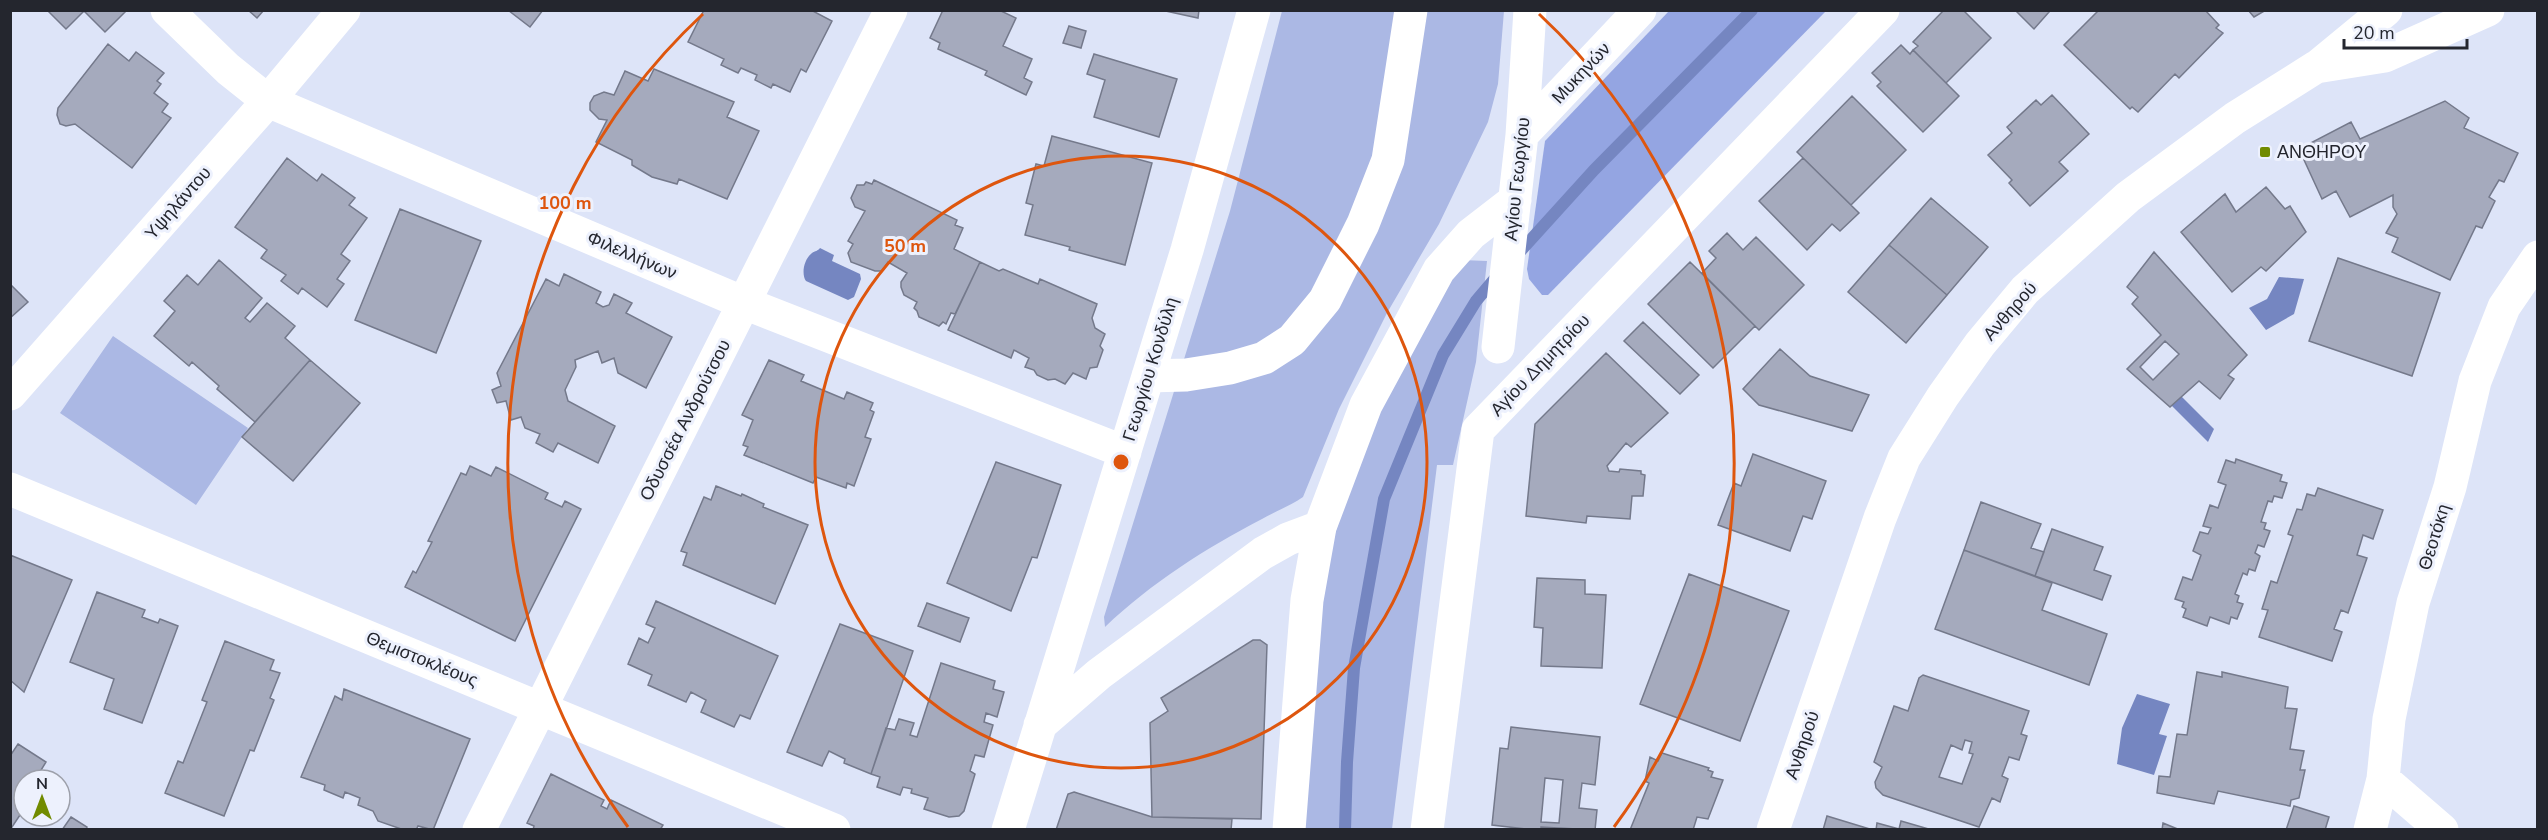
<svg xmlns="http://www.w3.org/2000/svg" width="2548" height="840" viewBox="0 0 2548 840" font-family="'Nunito Sans',sans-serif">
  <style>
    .green { fill: #abb8e4 }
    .forest { fill: #94a5e2 }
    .water { fill: #7586c1 }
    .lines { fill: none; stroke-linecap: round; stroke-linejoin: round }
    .stream { stroke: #7586c1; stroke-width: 12 }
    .building { fill: #a5aabd; stroke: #74798b; stroke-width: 1.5; fill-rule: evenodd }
    .minor { stroke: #fff; stroke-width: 33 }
    .ring { fill: none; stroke: #de560e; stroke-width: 3 }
    .poi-dot { fill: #718b00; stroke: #edf1fd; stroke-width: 2 }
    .labels { text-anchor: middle; stroke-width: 6; stroke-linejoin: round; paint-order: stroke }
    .street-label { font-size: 18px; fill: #24262e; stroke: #edf1fd }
    .poi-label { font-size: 18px; fill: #24262e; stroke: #edf1fd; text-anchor: start }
    .centre { fill: #de560e; stroke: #edf1fd; stroke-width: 3 }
    .ring-label { font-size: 18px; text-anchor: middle; font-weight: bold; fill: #de560e; stroke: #edf1fd; stroke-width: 6; stroke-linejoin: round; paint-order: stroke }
  </style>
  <rect width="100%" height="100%" fill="#dde4f8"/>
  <path class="green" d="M1282,11H1504L1498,84L1488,122L1439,224L1387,313L1339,409L1303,497C1290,506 1276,511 1262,519C1206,548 1151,583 1105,627L1104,617L1230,211Z
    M1461,260L1487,261L1476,362L1453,465H1437L1392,829L1302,830L1323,575L1362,441Z
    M113,336L248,428L196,505L60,413Z"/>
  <path class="forest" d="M1669,11H1826L1548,295H1542L1529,279L1527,269L1545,141Z"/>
  <path class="water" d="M820,248L834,255L832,261L860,274L861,279L854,297L848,300L806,281C801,274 804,259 812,253C815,251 818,251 820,248Z
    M2279,277L2304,279L2294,314L2266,330L2249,308L2267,299Z
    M2179,394L2214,429L2208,442L2169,403Z
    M2137,694L2170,704L2159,734L2167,736L2154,775L2117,764L2122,728Z"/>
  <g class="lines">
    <path class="stream" d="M1516,256L1594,170L1752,10
      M1345,830L1347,762L1354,668L1384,499L1443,355L1476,301L1498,275"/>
  </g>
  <path class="building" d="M47,10H123L125,12L105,32L84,11L66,29Z
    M248,10H264L257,18Z
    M508,10H543L530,27Z
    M704,10H811L832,21L806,72L801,69L790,92L773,84L771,88L755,80L757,75L741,68L738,73L721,65L724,59L688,42Z
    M943,10H999L1016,18L1003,46L1032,59L1024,78L1032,82L1026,95L985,75L987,71L938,49L940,43L930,38Z
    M1161,10H1199L1198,18Z
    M1944,10H1963L1991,38L1946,83L1913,50L1918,46L1913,42Z
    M2015,10H2047L2049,12L2034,29Z
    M2099,10H2205L2219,25L2216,28L2223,33L2179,78L2175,74L2138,112L2132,107L2130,109L2064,45Z
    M2248,10H2266L2254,17Z
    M1069,26L1086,31L1081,48L1063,43Z
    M108,44L129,61L136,52L164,73L157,81L161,84L154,93L168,104L162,112L171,118L132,168L75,124L66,126L60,124L57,115L58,108Z
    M1901,45L1910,54L1913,50L1959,96L1923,132L1877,86L1881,82L1872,73Z
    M1094,54L1177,79L1159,137L1094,117L1105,80L1087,74Z
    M654,69L734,102L727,117L759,131L727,199L679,179L677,184L652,177L632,165V160L596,142L607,120L599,119L590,110V103L594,96L604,92L614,95L625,71L648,81Z
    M2052,95L2089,134L2059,162L2068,171L2030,206L2009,183L2012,180L1988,155L2012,133L2007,127L2036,100L2041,105Z
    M1852,96L1906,150L1851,205L1797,152Z
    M2445,101L2469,118L2464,128L2518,153L2504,182L2499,180L2489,197L2495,201L2482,228L2476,226L2450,280L2392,252L2398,238L2386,233L2397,214L2393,207V195L2350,217L2336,191L2322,199L2299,149L2351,122L2360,139Z
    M1052,136L1152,163L1125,265L1069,250L1070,247L1025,235L1033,205L1026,203L1036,164L1044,166Z
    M287,158L317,181L322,174L355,198L349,205L367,218L341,254L350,261L337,279L344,284L327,307L302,288L298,294L281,281L286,275L261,258L267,250L235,227Z
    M1803,158L1859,213L1840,231L1832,224L1807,250L1759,201Z
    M874,180L957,220L955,225L963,228L954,249L980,262L955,314L951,313L946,324L943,322L939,326L919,317L917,311L914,308L917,302L904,295L901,287V282L907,273L888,262L882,271H875L851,262L848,253L853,244L848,241L865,211L855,207L851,198L857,185H864L866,182L872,184Z
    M2266,187L2285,209L2290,206L2306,232L2266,271L2261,267L2232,292L2181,232L2225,194L2236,212Z
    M1931,198L1988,247L1947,295L1889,245Z
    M400,209L481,241L436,353L355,320Z
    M1727,233L1743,250L1756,237L1804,285L1759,330L1702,273L1716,258L1709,251Z
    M1889,245L1947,295L1906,343L1848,292Z
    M2154,252L2247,355L2228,375L2234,379L2220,399L2199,381L2170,407L2127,369L2161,335L2132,304L2138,297L2127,287ZM2165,341L2179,354L2153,380L2140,367Z
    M2338,258L2440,293L2412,376L2309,341Z
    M219,260L262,298L245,318L250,322L267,303L295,326L285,338L310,360L255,422L217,389L219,386L192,362L189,366L154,336L175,311L164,301L187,275L198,285Z
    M980,262L999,271L1003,269L1038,284L1040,279L1097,304L1092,318L1095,328L1105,334L1100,346L1103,350L1097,367L1090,368L1086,379L1073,373L1065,384L1055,379L1048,380L1037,375L1034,370L1025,367L1029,358L1014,350L1011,358L948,330Z
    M1690,262L1755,326L1713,368L1648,304Z
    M564,274L601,292L596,303L603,307L609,305L614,294L632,303L626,313L672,337L646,388L618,373L614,358L602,363L598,351L575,360L576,367L565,390L568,401L615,426L598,463L558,443L553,452L536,443L540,434L525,428L521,417L511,420L506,401L497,403L492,390L501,386L497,373L546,279L559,286Z
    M10,284L28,302L10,318Z
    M1643,322L1699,375L1680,394L1624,341Z
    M1780,349L1810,376L1869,395L1852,431L1759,405L1743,389Z
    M1606,353L1668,413L1631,447L1626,443L1607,466L1609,471L1619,472L1620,469L1641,471V474L1645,475L1643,496H1632L1630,519L1587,516L1586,523L1526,516L1535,424Z
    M310,360L360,403L293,481L242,437Z
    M769,360L804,375L801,381L844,399L847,392L873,403L870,410L874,412L865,437L871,439L854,486L847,483L846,488L816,477L813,483L744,455L748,447L743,445L753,420L742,415Z
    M1753,454L1826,481L1812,519L1803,516L1790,551L1718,525L1734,483L1741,486Z
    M2236,459L2282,475L2280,481L2287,483L2282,498L2274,496L2272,502L2268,501L2261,522L2266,523L2264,529L2270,531L2264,547L2258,545L2255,553L2260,556L2255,571L2249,569L2247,575L2243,573L2235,594L2239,596L2237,602L2243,604L2237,619L2231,617L2229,624L2210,617L2207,626L2183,617L2186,609L2182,607L2184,602L2175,599L2183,577L2192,580L2201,555L2193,551L2200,532L2208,534L2211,528L2203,526L2210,505L2218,508L2226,485L2218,482L2226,460L2235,463Z
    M996,462L1061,485L1037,558L1032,557L1011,611L947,583Z
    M470,466L491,476L496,467L548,493L545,499L562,507L565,501L581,509L515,641L405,587L413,571L416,573L432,542L428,541L461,473L466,475Z
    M716,486L741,496L742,494L764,504L763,507L808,525L775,604L683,565L687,553L681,551L704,497L711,500Z
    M2318,488L2383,510L2373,539L2363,535L2357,555L2367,558L2348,613L2341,610L2334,629L2342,632L2332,661L2259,637L2268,610L2262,609L2271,581L2277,583L2293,536L2288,534L2297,509L2302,510L2307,494L2315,496Z
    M1981,502L2041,524L2031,548L2044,552L2035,576L1964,550Z
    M2052,529L2103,547L2094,570L2111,576L2102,600L2035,576Z
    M1964,550L2052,583L2042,610L2107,634L2089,685L1935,629Z
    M10,555L72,580L24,692L10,680Z
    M1689,574L1789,611L1740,741L1640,704Z
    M1537,578L1585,580V594L1606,595L1602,668L1541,666L1543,628L1534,627Z
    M97,592L145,610L142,617L158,623L160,619L178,626L142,723L104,709L114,679L70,662Z
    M656,601L778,656L750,719L740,715L734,727L701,712L706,700L691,692L686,702L648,685L652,675L628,664L639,638L648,643L655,628L646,624Z
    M927,603L969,618L960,642L918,626Z
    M840,624L913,651L871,774L844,763L845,759L829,751L822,766L787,752Z
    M1253,640H1260L1267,645L1261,819L1152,817L1150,723L1168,711L1161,698Z
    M225,641L274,660L270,670L280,673L270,698L274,700L254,751L250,750L224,816L165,793L178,761L183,763L207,702L202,700Z
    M941,663L995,681L993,689L1004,692L997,717L986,713L984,722L993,725L984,757L975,755L970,771L975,774L964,811L959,816L949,817L924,809L928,798L911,793L912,789L903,787L900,795L877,787L880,777L871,774L886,728L895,730L899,719L914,723L910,735L917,737Z
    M2197,672L2222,677V672L2288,687L2285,708L2297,709L2290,749L2304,751L2300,770H2305L2299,798L2291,800L2290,806L2218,791L2214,804L2157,793L2159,776L2170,777L2177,734L2187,735Z
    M1923,675L2029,711L2021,734L2027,736L2019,760L2009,757L2002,776L2008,779L2000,802L1992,798L1979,827L1883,795L1876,788L1875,782L1882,767L1874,762L1894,706L1908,711L1919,678ZM1965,740L1972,742L1969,753L1973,754L1962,784L1939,777L1951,745L1962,750Z
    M344,689L470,739L433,830L418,826L416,830H404L378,821L373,811L358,805L360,798L345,792L343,798L324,790L325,785L301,777L335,696L342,700Z
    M1511,727L1600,737L1595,785L1582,783L1579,808L1597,810L1595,830L1541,827V830H1534L1492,825L1500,748L1508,749ZM1545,778L1563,780L1559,823L1541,822Z
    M18,744L46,762L35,780H24V809L10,830V756Z
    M1662,753L1709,768L1708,770L1713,772L1711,777L1723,780L1708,819L1697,817L1693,830H1630L1649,783L1645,781L1650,757L1658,761Z
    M551,774L604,800L601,806L607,809L611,800L663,825L660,830H533L534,826L527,823Z
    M1074,792L1152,817L1232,819L1231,830H1056L1068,794Z
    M2294,806L2329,817L2325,830H2286Z
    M1827,816L1873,830H1823Z
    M71,817L87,827L86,830H62Z
    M1901,821L1932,830H1876L1877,823L1899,829Z
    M2163,823L2180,830H2162Z"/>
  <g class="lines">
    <path class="minor" d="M167,10L228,69L268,101L744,303L1125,452
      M2318,66L2386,10
      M1522,135L1640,10
      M1498,347L1522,135L1530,10
      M1148,376L1186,375L1230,368L1264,358L1292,340L1325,300L1363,224L1388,160L1411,10
      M10,394L268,101L344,10
      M10,489L834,830
      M1040,725L1099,674L1263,553L1288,539L1320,527
      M2383,779L2442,830
      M479,830L891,10
      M1008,830L1187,250L1254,10
      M1289,830L1307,600L1320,527L1366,405L1439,270L1471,234L1515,200
      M1427,830L1478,430L1883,10
      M1773,830L1880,518L1904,458L1943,396L1980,344L2025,290L2128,197L2235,118L2316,67L2385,56L2488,10
      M2370,830L2383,779L2389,719L2413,603L2450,487L2475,381L2504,307L2538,257"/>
  </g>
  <g class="ring">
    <circle cx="1121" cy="462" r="306"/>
    <path d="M628 827A613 613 0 0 1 703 14M1539 14A613 613 0 0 1 1614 827"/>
  </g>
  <rect class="poi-dot" x="2259" y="146" width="12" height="12" rx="3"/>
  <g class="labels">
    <g class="street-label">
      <text transform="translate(1581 73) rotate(-47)" y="6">Μυκηνών</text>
      <text transform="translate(1517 179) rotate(-84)" y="6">Αγίου Γεωργίου</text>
      <text transform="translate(178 203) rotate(-49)" y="6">Υψηλάντου</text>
      <text transform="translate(632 255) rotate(23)" y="6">Φιλελλήνων</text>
      <text transform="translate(2010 311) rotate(-49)" y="6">Ανθηρού</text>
      <text transform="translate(1540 365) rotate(-46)" y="6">Αγίου Δημητρίου</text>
      <text transform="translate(1150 369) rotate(-73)" y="6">Γεωργίου Κονδύλη</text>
      <text transform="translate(685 420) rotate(-63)" y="6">Οδυσσέα Ανδρούτσου</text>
      <text transform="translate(2434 537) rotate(-73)" y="6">Θεοτόκη</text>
      <text transform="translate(422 659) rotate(22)" y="6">Θεμιστοκλέους</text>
      <text transform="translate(1802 745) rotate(-71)" y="6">Ανθηρού</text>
    </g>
    <g class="poi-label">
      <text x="2277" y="158">ΑΝΘΗΡΟΥ</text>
    </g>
  </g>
  <circle cx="1121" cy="462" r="9" class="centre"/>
  <g class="ring-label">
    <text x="565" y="209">100 m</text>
    <text x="905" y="252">50 m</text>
  </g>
  <rect width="2548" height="840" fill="none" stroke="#24262e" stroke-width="24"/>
  <g transform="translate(42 798)"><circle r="28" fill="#edf1fd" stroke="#9da0aa" stroke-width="1.5"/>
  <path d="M0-4.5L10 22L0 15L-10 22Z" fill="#718b00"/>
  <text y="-9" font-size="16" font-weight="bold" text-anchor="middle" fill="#24262e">N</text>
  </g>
  <path d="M2344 39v9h123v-9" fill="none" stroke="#24262e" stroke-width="3"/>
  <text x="2353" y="39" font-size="18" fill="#24262e" stroke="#edf1fd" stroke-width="4.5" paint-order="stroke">20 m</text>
</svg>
